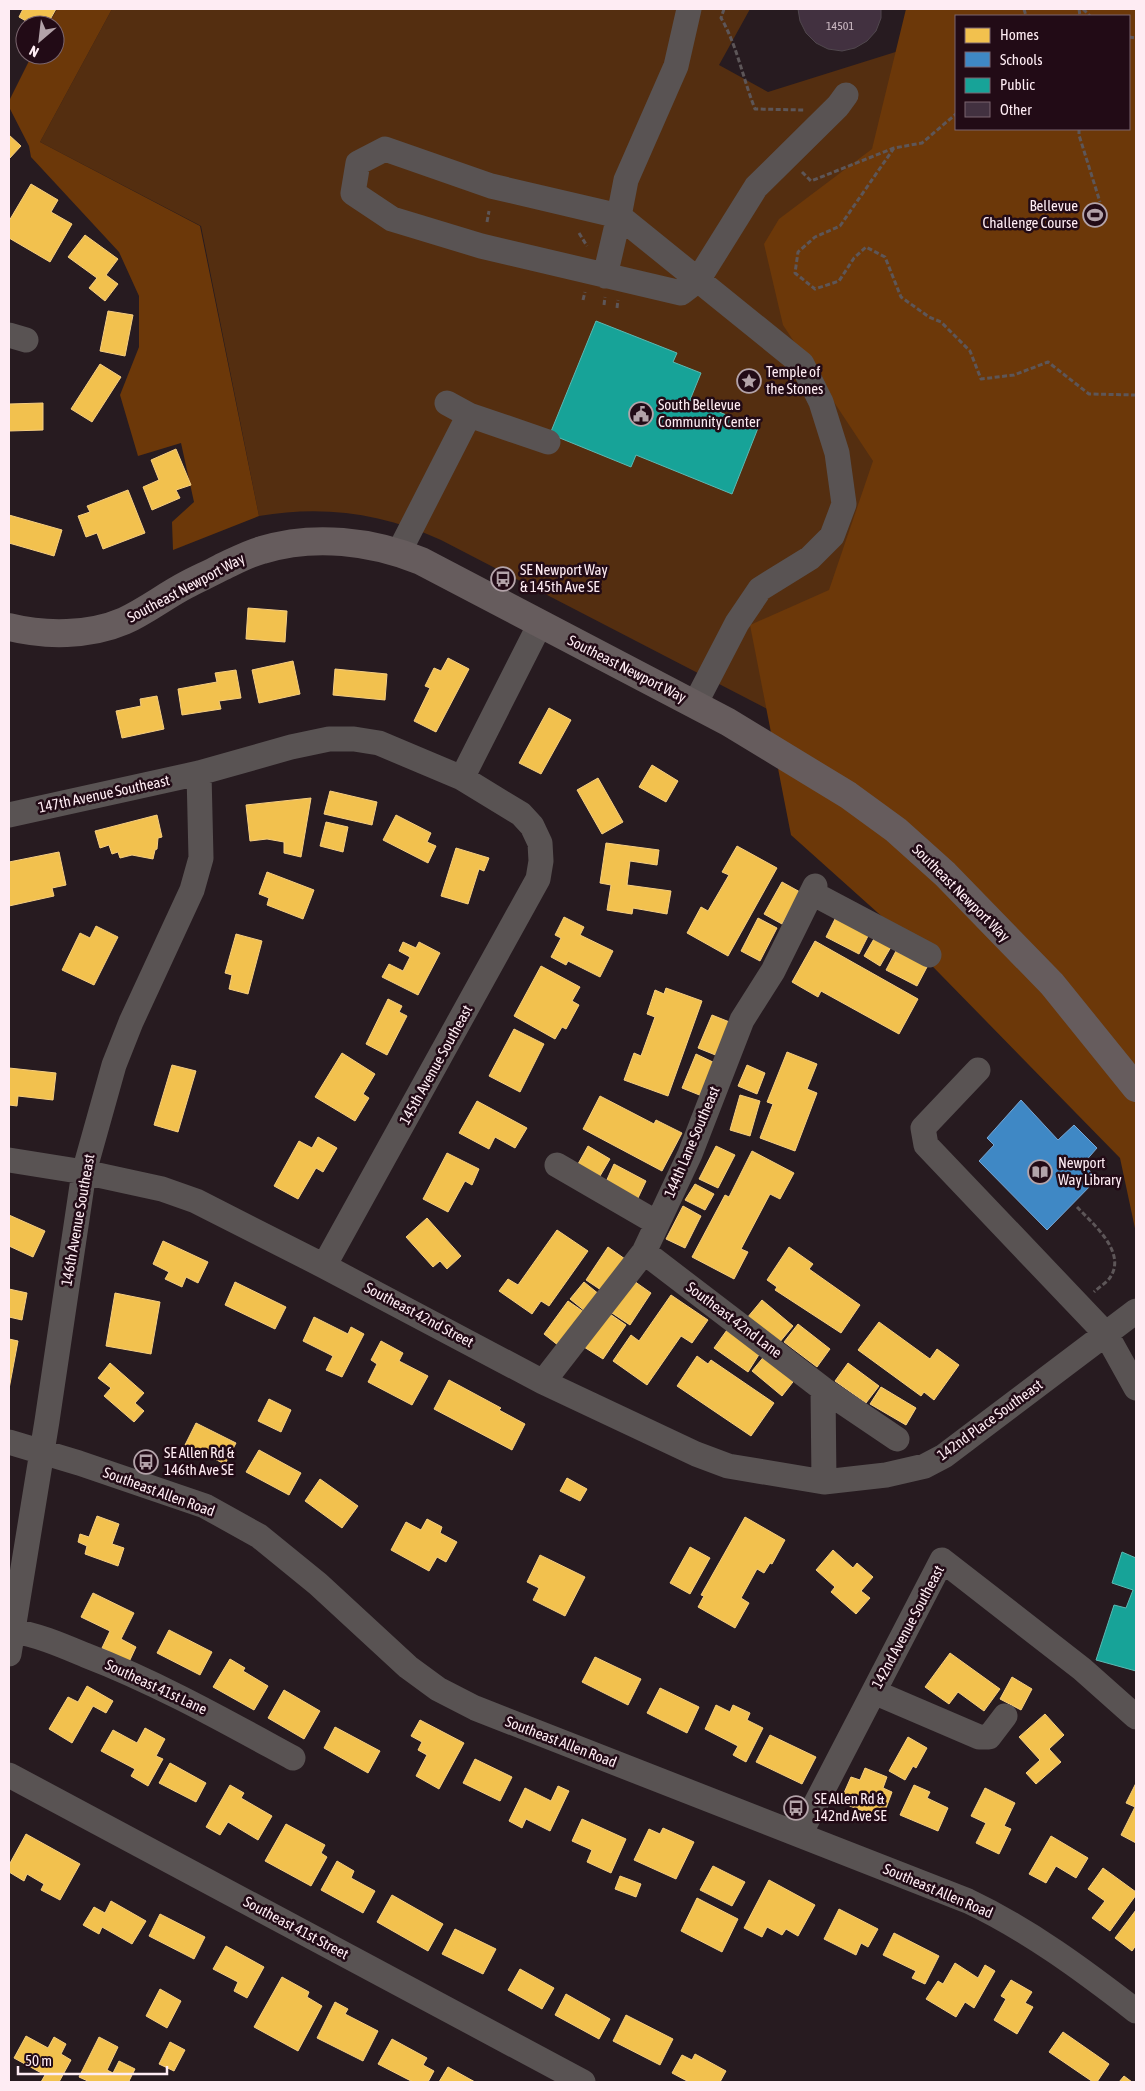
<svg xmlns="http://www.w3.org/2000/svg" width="1145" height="2091" viewBox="0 0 1145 2091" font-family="'Asap Condensed',sans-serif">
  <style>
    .green { fill: #542e10; fill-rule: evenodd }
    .forest { fill: #6c3809; fill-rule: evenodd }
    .homes { fill: #f2c14e; stroke: #f6ce80 }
    .schools { fill: #3f88c5; stroke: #78a6d3 }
    .public { fill: #17a398; stroke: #5cb9b3 }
    .building { fill: #423140; stroke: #50474d }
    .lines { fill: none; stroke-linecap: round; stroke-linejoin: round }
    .path { stroke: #5d5658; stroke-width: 3; stroke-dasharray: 5 2.5; stroke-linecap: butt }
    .minor { stroke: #595353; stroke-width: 25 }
    .major { stroke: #665c5d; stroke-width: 28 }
    .labels { text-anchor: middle; stroke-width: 5; stroke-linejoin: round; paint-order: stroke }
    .number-label { font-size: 12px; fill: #cfbdc6 }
    .poi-label { font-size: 15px; fill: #feecf3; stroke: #220b16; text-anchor: start }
    .street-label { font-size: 15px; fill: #feecf3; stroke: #220b16 }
  </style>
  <rect width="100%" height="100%" fill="#271b20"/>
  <path class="green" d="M112,9H750L719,65L768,92L921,44L940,9H1136V599L771,711L441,540C382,513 323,505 259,516L201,226L40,142ZM956,16H1129V129H956Z"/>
  <path class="forest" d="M57,9H112L40,142L200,226L259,516L173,550L172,522L194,502L181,443L138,456L120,395L139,347V296L119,252L31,157L29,146L9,107V101L32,55H55V25H48Z
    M906,9H1136V1233L1120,1158L897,930L791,835L750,625L829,590L873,461L783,325L764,244L779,219L872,149ZM956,16H1129V129H956Z"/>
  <path class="homes" d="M23,9H56L47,25H33L19,17Z
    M9,135L21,146L9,159Z
    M31,184L58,200L51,212L72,224L50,262L9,238V221Z
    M85,235L118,259L106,275L118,284L105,301L89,288L97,278L68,257Z
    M108,311L133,315L125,356L100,351Z
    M100,364L121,377L92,422L71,409Z
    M43,403V430L9,431V404Z
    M176,449L191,485L176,490L180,498L152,510L143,487L159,480L151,460Z
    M128,490L145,533L103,549L97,533L86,537L78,516L90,512L87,506Z
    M9,515L62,530L54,556L9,543Z
    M248,608L287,611L285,642L246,639Z
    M448,658L469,669L436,732L414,721L430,688L425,686L434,668L441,671Z
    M293,661L300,694L259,703L252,670Z
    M335,669L387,674L385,700L333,695Z
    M236,670L241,698L219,701L221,709L182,715L178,689L217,682L215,673Z
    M157,696L164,729L122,738L116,711L141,706L140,699Z
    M549,708L571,720L541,774L519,763Z
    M652,765L678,781L666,802L639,787Z
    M598,778L623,822L602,834L577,790Z
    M330,791L377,802L372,825L324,814Z
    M311,798L301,857L284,853V842L267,839L250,841L246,805Z
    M157,815L162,837L158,838L157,849L155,850L153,859L132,855L120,858L118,852L112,854L109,845L100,848L95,831Z
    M396,815L431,833L427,842L436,846L428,863L383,840Z
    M326,822L348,827L343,852L320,846Z
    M606,843L659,850L657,865L630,861L627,885L671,891L667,914L633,908L632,914L607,910L611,885L600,883Z
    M737,846L777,868L728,956L687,933L701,907L708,911L729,875L722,872Z
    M456,848L489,858L484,871L479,869L468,904L441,896Z
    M59,852L66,885L52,888L54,896L9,906V862Z
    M267,872L314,890L303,919L267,905L269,898L259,894Z
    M782,882L800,892L782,924L764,914Z
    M564,917L584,927L580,935L613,951L600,977L568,961L566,965L551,957L561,938L555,935Z
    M836,917L869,934L859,954L826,937Z
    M758,918L777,928L760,961L741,951Z
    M96,926L118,937L94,985L62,970L80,933L90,938Z
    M236,934L262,941L248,994L229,989L232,975L225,973Z
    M875,937L891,947L880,966L864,956Z
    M815,941L918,999L899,1034L821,991L818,997L792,982Z
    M403,942L416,948L419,942L440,953L418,995L382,977L389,964L403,971L410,957L399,951Z
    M896,951L927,967L917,986L886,970Z
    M541,966L580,987L572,1001L579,1005L566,1029L562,1027L555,1039L514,1016Z
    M666,988L702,1001L668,1096L624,1080L634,1053L641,1056L655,1017L647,1014L655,990L664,994Z
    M388,999L402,1006L399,1012L407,1016L387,1055L366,1044Z
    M712,1015L732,1023L718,1056L698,1048Z
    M514,1029L544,1044L520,1092L489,1076Z
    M787,1052L817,1064L807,1089L817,1093L795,1151L760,1138L773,1104L767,1102Z
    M342,1053L375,1074L363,1094L369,1098L355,1121L315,1097Z
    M696,1054L715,1063L702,1096L682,1088Z
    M172,1065L196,1071L178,1132L154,1125Z
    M747,1065L765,1073L757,1094L738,1086Z
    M9,1068L56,1073L53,1100L18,1096L17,1106L9,1105Z
    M740,1095L760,1101L750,1136L730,1130Z
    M600,1096L654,1124L656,1120L682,1133L662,1171L583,1129Z
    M477,1101L527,1128L515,1148L495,1137L489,1149L459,1133Z
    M318,1137L337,1148L323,1172L316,1168L298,1199L274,1186L299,1141L312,1148Z
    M588,1146L610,1159L600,1176L578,1164Z
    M716,1146L735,1155L718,1188L699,1179Z
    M752,1151L794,1173L780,1199L770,1194L741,1249L748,1252L734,1279L692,1257L725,1195L729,1197Z
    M447,1153L479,1169L472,1185L465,1181L448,1212L423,1199Z
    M614,1164L646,1181L637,1200L605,1184Z
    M695,1184L714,1194L705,1210L685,1200Z
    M683,1206L701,1216L685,1248L666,1239Z
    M9,1215L45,1231L33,1257L9,1246Z
    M427,1218L461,1256L447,1269L440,1261L433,1267L406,1237Z
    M557,1230L588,1251L549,1306L541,1301L532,1314L499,1291L508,1279L518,1285Z
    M163,1241L208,1262L198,1283L186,1277L182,1287L165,1279L169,1272L153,1264Z
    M608,1247L625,1259L604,1292L586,1280Z
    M789,1247L813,1264L809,1269L860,1305L841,1333L775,1290L777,1287L767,1280Z
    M634,1281L651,1293L630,1325L612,1313Z
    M235,1282L286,1307L275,1329L225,1305Z
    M584,1282L600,1295L586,1312L570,1299Z
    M9,1289L27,1293L22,1320L9,1317Z
    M115,1293L160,1302L151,1354L106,1346Z
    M671,1295L708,1320L692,1343L681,1336L647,1385L613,1361L631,1335L639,1341Z
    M762,1300L793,1326L779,1343L747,1318Z
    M568,1301L584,1312L559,1346L544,1334Z
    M607,1312L626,1325L603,1359L584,1347Z
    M314,1317L348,1334L351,1327L364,1334L342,1377L326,1370L333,1356L303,1341Z
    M879,1322L930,1359L937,1349L959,1365L934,1400L924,1392L921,1396L858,1350Z
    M798,1324L830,1349L817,1367L784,1342Z
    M727,1330L760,1353L748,1372L714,1348Z
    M9,1339L18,1341L9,1389Z
    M381,1341L403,1353L399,1361L428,1376L412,1405L368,1382L377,1364L371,1360Z
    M766,1354L796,1378L782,1396L752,1371Z
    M697,1356L708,1364L711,1360L774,1403L751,1436L677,1386Z
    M110,1363L144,1393L135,1403L144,1411L134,1422L104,1396L111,1388L98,1378Z
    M848,1363L879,1386L866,1403L835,1381Z
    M449,1380L501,1408L499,1410L525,1424L512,1450L434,1409Z
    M881,1387L916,1408L906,1425L870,1404Z
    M269,1399L291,1410L281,1432L258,1421Z
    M196,1423L236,1443L225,1464L185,1445Z
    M259,1450L301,1473L289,1495L246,1472Z
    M567,1478L587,1489L580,1501L560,1491Z
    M320,1479L358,1506L342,1528L305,1501Z
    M97,1516L119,1524L112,1544L124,1548L118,1566L85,1554L87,1546L78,1542L80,1534L89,1537Z
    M745,1517L785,1540L772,1564L770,1563L764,1573L757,1569L741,1598L749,1603L735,1628L698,1607L704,1596L701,1595Z
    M427,1519L442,1527L440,1533L457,1542L446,1562L437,1557L429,1571L391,1550L406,1522L421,1530Z
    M690,1547L710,1558L690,1594L670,1583Z
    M833,1550L853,1568L857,1563L873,1577L861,1591L870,1598L856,1614L831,1592L835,1587L816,1570Z
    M540,1555L585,1577L565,1616L533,1600L539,1588L527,1582Z
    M93,1593L134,1613L121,1639L136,1647L129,1662L102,1648L110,1631L81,1617Z
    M169,1630L212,1652L200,1675L157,1653Z
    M950,1653L1000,1689L984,1711L958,1692L949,1704L925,1687Z
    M595,1657L641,1679L628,1705L582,1682Z
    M230,1659L245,1668L243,1671L268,1686L254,1710L213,1687Z
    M1012,1677L1032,1689L1021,1710L1000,1699Z
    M87,1686L113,1701L106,1713L93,1706L72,1743L49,1729L68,1697L78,1702Z
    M660,1688L699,1707L687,1733L647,1713Z
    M284,1690L320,1711L304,1739L268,1718Z
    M716,1705L730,1712L733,1705L750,1713L747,1720L763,1728L746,1762L733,1755L738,1746L705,1729Z
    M1045,1714L1064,1735L1049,1749L1061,1762L1036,1784L1026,1773L1040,1760L1019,1737Z
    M420,1720L464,1743L439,1789L416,1776L427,1755L418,1750L422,1742L411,1736Z
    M335,1727L380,1751L368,1773L324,1748Z
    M145,1728L165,1739L156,1756L163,1759L148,1786L131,1776L135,1769L101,1751L113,1730L137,1743Z
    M770,1735L816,1757L802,1784L756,1762Z
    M908,1737L927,1748L916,1768L913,1766L905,1780L889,1771Z
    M475,1759L512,1777L500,1801L463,1783Z
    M170,1763L206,1783L196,1802L159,1783Z
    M865,1768L887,1777L883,1788L892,1792L882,1819L840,1802L851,1777L860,1780Z
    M1136,1783V1843L1121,1835L1135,1807L1126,1803Z
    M230,1785L244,1793L241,1798L272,1816L258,1840L228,1822L220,1835L206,1827Z
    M914,1785L930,1792L927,1798L948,1808L938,1831L900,1815Z
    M558,1786L569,1791L550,1831L526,1819L522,1828L509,1821L525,1788L551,1801Z
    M985,1788L1015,1803L1004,1826L1011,1829L999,1854L976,1843L986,1823L971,1816Z
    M582,1819L626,1839L611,1873L587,1862L592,1850L572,1841Z
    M286,1824L325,1845L321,1853L327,1857L311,1886L265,1861Z
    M663,1828L694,1842L676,1879L634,1860L649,1829L660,1834Z
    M26,1834L80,1864L60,1900L41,1890L44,1884L27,1874L24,1881L9,1872V1865Z
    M1051,1836L1088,1858L1076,1878L1056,1866L1046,1883L1029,1874Z
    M337,1861L354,1871L351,1878L375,1891L363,1913L321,1890Z
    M713,1866L745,1882L732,1906L700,1890Z
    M1103,1868L1136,1892V1895L1110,1931L1092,1918L1105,1901L1088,1889Z
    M620,1876L641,1884L636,1897L615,1889Z
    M769,1880L815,1905L798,1936L786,1929L782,1935L767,1927L762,1937L744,1928Z
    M392,1895L443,1924L428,1951L377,1922Z
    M697,1898L738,1919L722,1952L681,1931Z
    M111,1901L146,1921L132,1944L102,1927L99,1934L83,1925L94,1907L105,1913Z
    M839,1909L878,1929L868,1947L861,1943L856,1955L824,1939Z
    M1136,1910V1945L1132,1951L1115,1938Z
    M160,1914L205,1937L194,1959L149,1936Z
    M455,1929L496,1949L483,1974L442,1954Z
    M894,1933L939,1956L925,1984L912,1978L916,1971L883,1955Z
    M226,1946L264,1967L247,1998L234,1991L238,1982L213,1969Z
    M955,1963L978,1978L985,1965L995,1971L974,2008L965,2002L956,2017L926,1999L938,1981L943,1984Z
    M520,1969L554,1988L542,2009L508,1990Z
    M282,1977L309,1992L307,1997L322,2006L298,2051L254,2027Z
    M1011,1980L1032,1992L1025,2003L1033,2007L1017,2034L994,2020L1006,1999L1001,1996Z
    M160,1989L181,2001L167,2028L146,2016Z
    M566,1994L610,2019L599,2039L555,2015Z
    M335,2002L348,2009L345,2014L378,2031L363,2061L317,2038Z
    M626,2015L673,2039L660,2065L613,2041Z
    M1063,2032L1109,2064L1097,2082H1093L1049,2052Z
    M26,2036L48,2048L54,2037L66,2044L61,2054L71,2060L59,2082H41L45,2075L14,2058Z
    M99,2037L118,2047L107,2070L113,2073L119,2061L135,2069L129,2081L132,2082H90L79,2077Z
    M392,2039L427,2058L423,2065L434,2071L428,2082H413L378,2064Z
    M170,2042L185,2050L174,2071L159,2064Z
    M695,2054L726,2071L720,2082H689L672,2073L682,2055L692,2060Z
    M448,2067L475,2082H439Z
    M1124,2076L1132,2082H1119Z"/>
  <path class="schools" d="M1021,1100L1058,1140L1074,1125L1097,1148L1083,1164L1097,1179L1047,1230L979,1161L994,1145L987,1138Z"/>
  <path class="public" d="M596,321L677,353L673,362L701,373L690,400L758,428L732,494L636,455L631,467L550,434Z
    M1122,1552L1136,1558V1671L1096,1660L1114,1605L1126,1608L1133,1590L1112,1583Z"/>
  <path class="building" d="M798,9H881V18L876,31L867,41L855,48L842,51L828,49L816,43L806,33L800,21Z"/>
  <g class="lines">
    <path class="path" d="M724,9L721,18C737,45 743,79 755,109L804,110
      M1024,9L1026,16
      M1079,9L1080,16
      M1083,9L1090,16
      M1129,37L1136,38
      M1079,129V135L1100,202
      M894,148L840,226L815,237L798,252L795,273L815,289L839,281L854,258L866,247L885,257L901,297L929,317L941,322L970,351L981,379L1014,375L1048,362L1089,394L1136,395
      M802,172L811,181L894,148L922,143L956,114
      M487,222L489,211
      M579,233L587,246
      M583,300L585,292
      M604,305L605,297
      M617,308L618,300
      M1077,1207C1092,1223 1126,1251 1111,1276C1108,1282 1099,1287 1094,1292"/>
    <path class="minor" d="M689,9L676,66L626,180L619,216L802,364L821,402L837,453L844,504L832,536L810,558L760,589L737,623L695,704
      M605,276L619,216L491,186L385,149L358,163L353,193L392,219L481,246L681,293L698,280L756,187L838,106L846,95
      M9,335L26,340
      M447,403L469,415L548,442
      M399,552L469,415
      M462,778L540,624
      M9,815L199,773L291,747L329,739H354L379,743L462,778L521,814L532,826L540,843L541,861L538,879L324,1266
      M812,893L929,955
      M978,1070L923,1128L926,1145L1106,1334L1136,1388
      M9,1160L84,1172L162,1189L196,1201L324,1266L543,1382L696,1454L728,1466L824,1482L886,1475L925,1466L944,1456L1136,1311
      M557,1165L657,1223
      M644,1252L823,1389L824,1482
      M543,1382L644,1252L690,1154L742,1020L773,971L815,886
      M823,1389L897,1439
      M9,1442L79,1463L205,1506L259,1536L318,1584L408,1667L438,1689L475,1708L968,1901C1029,1930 1083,1970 1136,2011
      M13,1631C38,1635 61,1645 85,1655C158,1683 225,1721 293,1758
      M9,1654L47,1421L84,1172L114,1065L131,1022L192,890L201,858L199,773
      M874,1692L979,1737H989L1005,1716
      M9,1775L583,2082
      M800,1834L942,1560L1082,1669L1136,1717"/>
    <path class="major" d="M9,627C45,636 89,636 124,621C146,611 165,596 186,585C197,579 209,574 220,568C233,562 247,554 262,550C314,534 372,541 421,561L728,722L848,795L896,830L945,874L1052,984L1136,1088"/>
  </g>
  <defs>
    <g id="stadium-ring" transform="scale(1.25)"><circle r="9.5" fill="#220b16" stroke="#b3a3a9" stroke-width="1.5"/><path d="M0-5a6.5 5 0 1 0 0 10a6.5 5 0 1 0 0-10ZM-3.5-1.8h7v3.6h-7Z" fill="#b3a3a9"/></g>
    <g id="sight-ring" transform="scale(1.25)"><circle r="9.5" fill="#220b16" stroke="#b3a3a9" stroke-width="1.5"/><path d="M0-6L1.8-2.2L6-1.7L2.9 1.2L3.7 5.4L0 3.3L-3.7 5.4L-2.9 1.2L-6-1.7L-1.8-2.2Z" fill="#b3a3a9"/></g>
    <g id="civic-ring" transform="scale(1.25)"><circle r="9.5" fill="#220b16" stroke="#b3a3a9" stroke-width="1.5"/><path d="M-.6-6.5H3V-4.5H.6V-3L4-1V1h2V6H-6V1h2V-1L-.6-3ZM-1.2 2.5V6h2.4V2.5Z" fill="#b3a3a9"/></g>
    <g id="bus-ring" transform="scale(1.25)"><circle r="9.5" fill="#220b16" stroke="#b3a3a9" stroke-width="1.5"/><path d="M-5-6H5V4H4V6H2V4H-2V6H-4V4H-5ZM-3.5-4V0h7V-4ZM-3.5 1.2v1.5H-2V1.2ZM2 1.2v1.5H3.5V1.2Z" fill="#b3a3a9"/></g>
    <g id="library-ring" transform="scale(1.25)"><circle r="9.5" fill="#220b16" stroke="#b3a3a9" stroke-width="1.5"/><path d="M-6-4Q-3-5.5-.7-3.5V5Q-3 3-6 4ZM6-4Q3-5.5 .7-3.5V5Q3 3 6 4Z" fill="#b3a3a9"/></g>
  </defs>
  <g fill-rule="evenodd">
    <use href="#stadium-ring" x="1095" y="215"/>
    <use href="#sight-ring" x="749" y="381"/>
    <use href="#civic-ring" x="641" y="414"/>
    <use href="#bus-ring" x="503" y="579"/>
    <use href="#library-ring" x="1040" y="1172"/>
    <use href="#bus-ring" x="146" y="1462"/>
    <use href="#bus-ring" x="796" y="1808"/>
  </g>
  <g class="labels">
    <g class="number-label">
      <text x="840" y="30">14501</text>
    </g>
    <g class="poi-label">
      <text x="1078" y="211" text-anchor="end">Bellevue<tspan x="1078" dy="17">Challenge Course</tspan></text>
      <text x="766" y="377">Temple of<tspan x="766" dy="17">the Stones</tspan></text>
      <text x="658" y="410">South Bellevue<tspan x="658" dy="17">Community Center</tspan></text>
      <text x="520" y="575">SE Newport Way<tspan x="520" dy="17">&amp; 145th Ave SE</tspan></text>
      <text x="1058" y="1168">Newport<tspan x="1058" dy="17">Way Library</tspan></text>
      <text x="164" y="1458">SE Allen Rd &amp;<tspan x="164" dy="17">146th Ave SE</tspan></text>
      <text x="814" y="1804">SE Allen Rd &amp;<tspan x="814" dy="17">142nd Ave SE</tspan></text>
    </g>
    <g class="street-label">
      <text transform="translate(186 588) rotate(-28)" y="5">Southeast Newport Way</text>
      <text transform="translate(627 669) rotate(27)" y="5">Southeast Newport Way</text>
      <text transform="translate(104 794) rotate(-12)" y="5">147th Avenue Southeast</text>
      <text transform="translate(961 893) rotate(45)" y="5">Southeast Newport Way</text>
      <text transform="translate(436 1065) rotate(-61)" y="5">145th Avenue Southeast</text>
      <text transform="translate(692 1142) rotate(-67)" y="5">144th Lane Southeast</text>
      <text transform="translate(78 1220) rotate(-80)" y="5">146th Avenue Southeast</text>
      <text transform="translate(419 1315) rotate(28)" y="5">Southeast 42nd Street</text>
      <text transform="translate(734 1320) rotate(37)" y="5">Southeast 42nd Lane</text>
      <text transform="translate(990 1420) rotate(-36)" y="5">142nd Place Southeast</text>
      <text transform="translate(159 1492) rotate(20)" y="5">Southeast Allen Road</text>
      <text transform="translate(908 1627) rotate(-62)" y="5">142nd Avenue Southeast</text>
      <text transform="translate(156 1687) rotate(25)" y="5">Southeast 41st Lane</text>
      <text transform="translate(561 1742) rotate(21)" y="5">Southeast Allen Road</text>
      <text transform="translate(938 1891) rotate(23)" y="5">Southeast Allen Road</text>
      <text transform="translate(296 1928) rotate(28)" y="5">Southeast 41st Street</text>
    </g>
  </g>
  <rect width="1145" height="2091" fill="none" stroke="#feecf3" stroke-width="20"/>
  <rect x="955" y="15" width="175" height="115" fill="#220b16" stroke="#7a656e"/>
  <rect x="965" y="28" width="25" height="15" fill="#f2c14e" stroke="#7a656e"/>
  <text x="1000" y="40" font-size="15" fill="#feecf3">Homes</text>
  <rect x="965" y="52" width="25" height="15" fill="#3f88c5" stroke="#7a656e"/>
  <text x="1000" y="65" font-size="15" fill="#feecf3">Schools</text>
  <rect x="965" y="78" width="25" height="15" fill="#17a398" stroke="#7a656e"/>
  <text x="1000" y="90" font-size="15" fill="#feecf3">Public</text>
  <rect x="965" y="102" width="25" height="15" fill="#423140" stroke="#7a656e"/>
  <text x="1000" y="115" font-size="15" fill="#feecf3">Other</text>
  <g transform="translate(40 40) rotate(208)"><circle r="24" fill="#220b16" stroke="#7a656e"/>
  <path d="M0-4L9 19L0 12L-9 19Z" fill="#b3a3a9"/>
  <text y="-8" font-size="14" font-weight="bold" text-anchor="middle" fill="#feecf3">N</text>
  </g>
  <path d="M18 2066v8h149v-8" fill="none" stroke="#feecf3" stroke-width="2.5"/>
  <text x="25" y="2066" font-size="15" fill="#feecf3" stroke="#220b16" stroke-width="4" paint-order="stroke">50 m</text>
</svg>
